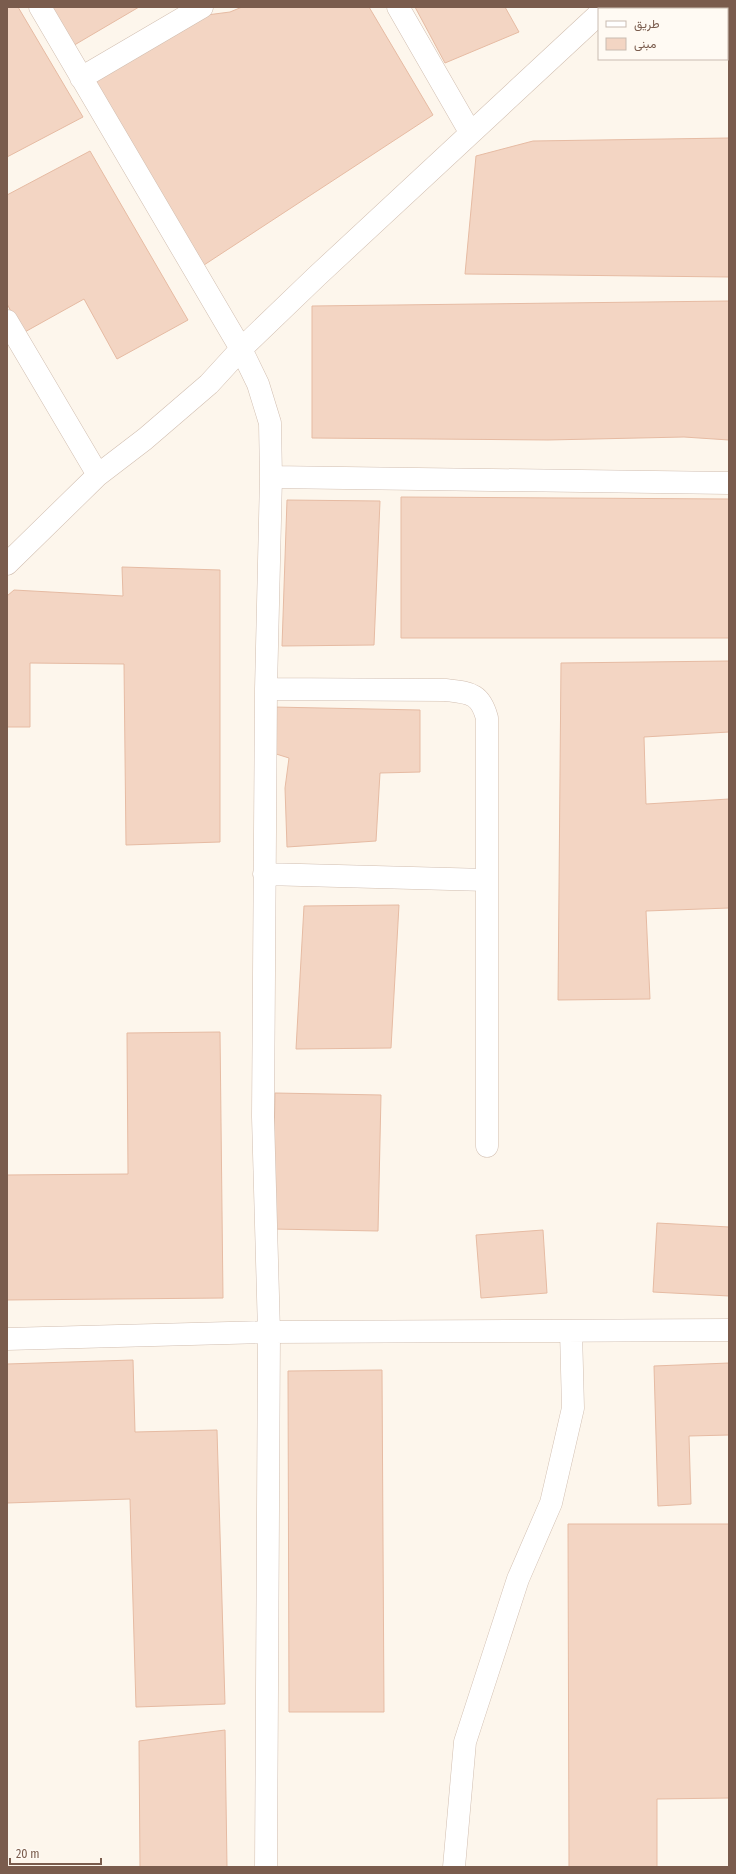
<svg xmlns="http://www.w3.org/2000/svg" width="736" height="1874" viewBox="0 0 736 1874" font-family="'Fira Sans Condensed',Vazirmatn,sans-serif">
  <style>
    .building { fill: #f3d5c3; stroke: #e6bba3 }
    .lines { fill: none; stroke-linecap: round; stroke-linejoin: round }
    .minor-casing { stroke: #d1beb0; stroke-width: 23 }
    .minor { stroke: #fff; stroke-width: 22 }
  </style>
  <rect width="100%" height="100%" fill="#fdf6ec"/>
  <path class="building" d="M7,7H18L83,117L7,157Z
    M50,7H139L71,47Z
    M242,7H369L433,115L204,265L94,80L199,16L230,12Z
    M415,7H505L519,32L445,63Z
    M729,138V277L465,274L476,156L533,141Z
    M90,151L188,320L117,359L84,299L23,333L7,304V195Z
    M729,301V440L684,437L548,440L312,438V306Z
    M401,497L729,499V638H401Z
    M287,500L380,501L374,645L282,646Z
    M122,567L220,570V842L126,845L124,664L30,663V727H7V596L14,590L123,596Z
    M729,661V732L644,737L646,804L729,799V908L646,911L650,999L558,1000L561,663Z
    M273,707L420,710V772L380,773L376,841L287,847L285,788L289,758L273,753Z
    M399,905L391,1048L296,1049L304,906Z
    M220,1032L223,1298L7,1300V1175L128,1174L127,1033Z
    M275,1093L381,1095L378,1231L272,1229Z
    M657,1223L729,1227V1296L653,1292Z
    M543,1230L547,1293L481,1298L476,1235Z
    M133,1360L135,1432L217,1430L225,1704L136,1707L130,1499L7,1503V1364Z
    M729,1363V1435L689,1436L691,1504L658,1506L654,1366Z
    M382,1370L384,1712H289L288,1371Z
    M568,1524H729V1798L657,1799V1867H569Z
    M225,1730L227,1867H140L139,1741Z"/>
  <g class="lines">
    <g class="minor-casing">
      <path id="minor" d="M40,7L241,349L258,384L270,423L271,477L266,689L263,1117L269,1332L266,1867
        M398,7L470,132
        M81,78L202,7
        M7,321L98,475
        M271,477L729,483
        M7,564L98,475L145,439L209,384L241,349L317,276L599,14
        M266,689L445,690C469,693 480,692 487,718V1146
        M264,874L487,880
        M7,1339L269,1332L729,1330
        M454,1867L465,1742L518,1579L551,1503L573,1408L571,1331"/>
    </g>
    <use href="#minor" class="minor"/>
  </g>
  <rect width="736" height="1874" fill="none" stroke="#7a5c4d" stroke-width="16"/>
  <rect x="598" y="8" width="130" height="52" fill="#fffaf3" stroke="#cabbb1"/>
  <rect x="606" y="21" width="20" height="6" fill="#ffffff" stroke="#cabbb1"/>
  <text x="634" y="28" font-size="12" fill="#7a5c4d">طريق</text>
  <rect x="606" y="38" width="20" height="12" fill="#f3d5c3" stroke="#cabbb1"/>
  <text x="634" y="48" font-size="12" fill="#7a5c4d">مبنى</text>
  <path d="M10 1858v6h91v-6" fill="none" stroke="#7a5c4d" stroke-width="2"/>
  <text x="16" y="1858" font-size="12" fill="#7a5c4d" stroke="#fffaf3" stroke-width="3" paint-order="stroke">20 m</text>
</svg>
